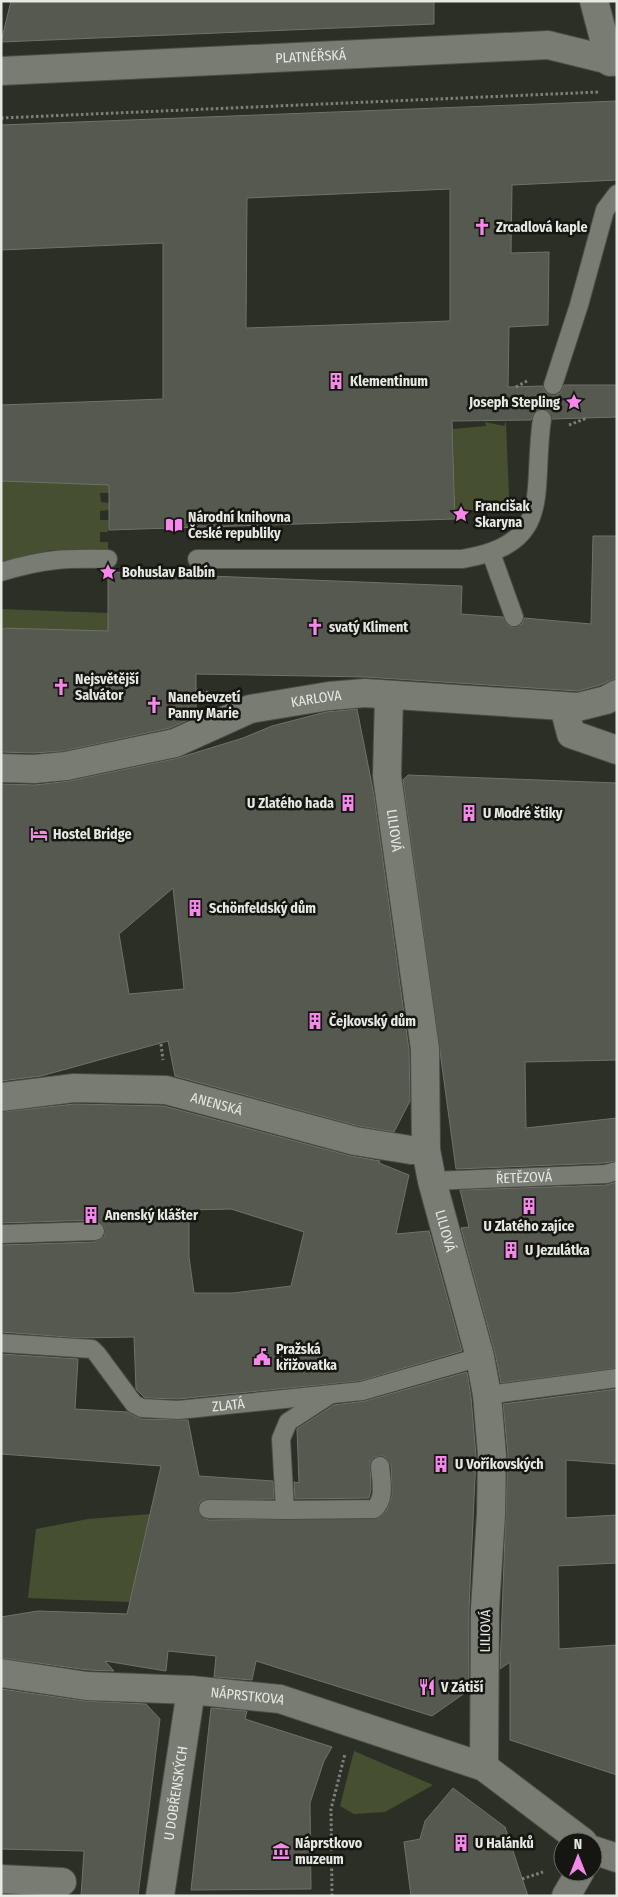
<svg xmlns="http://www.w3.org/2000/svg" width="618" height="1897" viewBox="0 0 618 1897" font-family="'Fira Sans Condensed',sans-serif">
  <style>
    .green { fill: #464f2f }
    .building { fill: #56594f; stroke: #6f7268; fill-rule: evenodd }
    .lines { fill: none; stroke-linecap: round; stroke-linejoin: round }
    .lane-casing { stroke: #4b4d46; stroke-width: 20 }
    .street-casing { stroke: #4b4d46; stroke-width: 30 }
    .path { stroke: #7d8078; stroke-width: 3; stroke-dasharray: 2.5 2.5; stroke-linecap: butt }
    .lane { stroke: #797c72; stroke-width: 18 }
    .street { stroke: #797c72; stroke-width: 28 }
    .labels { text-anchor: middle; stroke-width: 5; stroke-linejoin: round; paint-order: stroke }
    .street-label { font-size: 14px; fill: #e6e8e2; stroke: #151612 }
    .poi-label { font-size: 14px; font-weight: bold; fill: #e6e8e2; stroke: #151612; text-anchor: start }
  </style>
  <rect width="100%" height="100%" fill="#2c2f26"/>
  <path class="green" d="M506,421L509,497L504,506L494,510H455L453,429L486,426L485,422L504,426Z
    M1,481L109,485V493H100L101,502L109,503V510L100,511V520H109L108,532H100V542H108V550H51L1,564Z
    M1,609L108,613V634L69,630V632H51V629H47V632H29V628H24V631L6,630V627H2L1,630Z
    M150,1514L130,1602L28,1598L36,1529L88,1519Z
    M354,1751L433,1785L385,1812L354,1814L340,1806Z"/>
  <path class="building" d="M11,1H434V24L1,42Z
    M617,101V180L512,185L511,253L549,252L548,325L509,327L508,387L543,386L545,392L555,395L560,393L564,385H617V417L552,419L549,411L543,408L534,412L531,420L452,421L455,519L109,530V485L1,481V405L163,399V243L1,250V125ZM450,189V321L246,328L247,198Z
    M593,536H617V678L600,685L578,691L366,677L196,674V708L192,718L170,728L64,751L34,753L1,752V628L108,631V572L462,586L461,614L503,617L507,625L513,627L522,624L524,618L591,624Z
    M357,709L374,795L409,1050L410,1101L394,1132L358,1126L175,1076L168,1041L41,1076L1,1081V784L35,785L69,781L178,758L243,738L272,726L326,712ZM173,888L184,989L129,994L119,934Z
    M408,775L617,783V1060L525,1062L526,1128L617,1118V1161L604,1163L456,1169L403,780Z
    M75,1104L164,1106L351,1156L380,1161L379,1163L409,1175L396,1234L429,1231L462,1351L360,1381L178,1399L145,1398L136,1389L134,1337L79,1338L1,1332V1245L95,1242L105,1236L104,1226L95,1220L1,1223V1112ZM231,1209L304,1232L291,1286L233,1293H194L189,1257V1210Z
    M617,1182V1368L501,1383L495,1353L461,1228L469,1227L460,1190L606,1185Z
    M1,1354L78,1359L75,1409L127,1412L141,1419L188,1420L199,1476L273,1481L274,1499L202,1500L199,1504V1514L208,1520L379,1518L387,1510L392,1496L391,1465L384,1456L374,1457L370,1462L371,1489L369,1498L295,1499L294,1482L299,1483L297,1429L334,1405L365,1401L467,1372L471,1397L476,1456L469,1608V1690L432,1716L256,1661L252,1680L214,1677L216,1656L168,1651L166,1671L105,1661L114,1671L88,1670L1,1658V1617L38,1611L127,1614L161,1466L1,1454Z
    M617,1389V1464L566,1460V1518L617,1515V1563L558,1566L559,1649L617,1645V1775L510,1740V1662L500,1669L508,1455L503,1404Z
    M1,1689L85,1701L146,1704L160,1719L138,1896H81L84,1851L1,1849Z
    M211,1708L247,1711L245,1719L332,1747L324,1761L310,1803L311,1889L191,1890Z
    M453,1788L505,1827L528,1896H411L404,1842L420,1839L425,1821Z"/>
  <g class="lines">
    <g class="lane-casing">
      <g id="lane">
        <path d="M553,385L579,305L605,210L617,194"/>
        <path d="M491,553L514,617"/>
        <path d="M197,559H462C556,544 531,493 542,419"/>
        <path d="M1,572C43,559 65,558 108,559"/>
        <path id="s1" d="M432,1181L606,1174L617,1171"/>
        <path d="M1,1234L95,1231"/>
        <path id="s2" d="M1,1343L92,1349L97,1354L134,1404L142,1408L178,1410L362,1391L480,1357"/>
        <path d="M487,1395L617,1378"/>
        <path d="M208,1509L285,1510L281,1439L288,1422L328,1396"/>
        <path d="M285,1510L374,1509C386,1499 381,1480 380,1466"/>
      </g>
    </g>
    <g class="street-casing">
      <g id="street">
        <path d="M594,1L610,62"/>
        <path id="s3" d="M1,71L548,45L617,62"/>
        <path id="s4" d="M389,696L387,776L425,1049L426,1150L432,1181L480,1357L487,1395L492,1455L491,1514L485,1609L484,1767"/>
        <path d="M564,707L571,734L617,750"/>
        <path id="s5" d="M1,768L34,769L66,766L175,743L250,709L329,696L365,693L578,707L606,700L617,694"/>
        <path id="s6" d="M1,1097L74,1088L166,1090L355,1141L411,1150H426"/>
        <path id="s7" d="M1,1673L87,1686L191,1690L280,1699L484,1767L583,1842"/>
        <path d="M593,1850L617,1858"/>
        <path d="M1,1879L62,1882"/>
        <path id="s8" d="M160,1896L191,1690"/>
        <path d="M566,1896L580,1872"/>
      </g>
    </g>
    <path class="path" d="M1,118L599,92
      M516,387L527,381
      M569,425L587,418
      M196,690L209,693
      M161,1044L163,1060
      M522,1879L543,1872
      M332,1896L331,1809L345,1754"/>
    <use href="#lane" class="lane"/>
    <use href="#street" class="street"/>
  </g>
  <defs>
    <g id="church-bare" transform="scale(1.35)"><path d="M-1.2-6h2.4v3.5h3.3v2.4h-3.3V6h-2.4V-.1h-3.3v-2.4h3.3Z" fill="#f788eb" stroke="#151612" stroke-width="2.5" paint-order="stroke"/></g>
    <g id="building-bare" transform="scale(1.35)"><path d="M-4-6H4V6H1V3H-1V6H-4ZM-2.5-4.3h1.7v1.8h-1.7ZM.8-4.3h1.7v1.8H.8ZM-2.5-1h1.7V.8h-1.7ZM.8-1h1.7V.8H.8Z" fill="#f788eb" stroke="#151612" stroke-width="2.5" paint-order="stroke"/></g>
    <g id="sight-bare" transform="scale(1.35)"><path d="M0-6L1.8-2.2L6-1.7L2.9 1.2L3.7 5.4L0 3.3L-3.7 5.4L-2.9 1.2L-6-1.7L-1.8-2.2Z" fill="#f788eb" stroke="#151612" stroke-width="2.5" paint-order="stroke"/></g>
    <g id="library-bare" transform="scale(1.35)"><path d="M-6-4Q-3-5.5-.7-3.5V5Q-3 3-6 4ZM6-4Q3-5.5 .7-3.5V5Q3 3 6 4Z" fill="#f788eb" stroke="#151612" stroke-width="2.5" paint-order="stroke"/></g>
    <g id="hotel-bare" transform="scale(1.35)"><path d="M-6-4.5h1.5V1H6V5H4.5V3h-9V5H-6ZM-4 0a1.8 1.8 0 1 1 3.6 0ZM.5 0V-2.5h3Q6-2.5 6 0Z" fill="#f788eb" stroke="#151612" stroke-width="2.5" paint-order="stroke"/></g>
    <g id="civic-bare" transform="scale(1.35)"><path d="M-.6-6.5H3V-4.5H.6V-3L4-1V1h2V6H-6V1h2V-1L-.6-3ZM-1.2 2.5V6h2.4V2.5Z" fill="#f788eb" stroke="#151612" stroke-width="2.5" paint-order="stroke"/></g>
    <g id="restaurant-bare" transform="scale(1.35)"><path d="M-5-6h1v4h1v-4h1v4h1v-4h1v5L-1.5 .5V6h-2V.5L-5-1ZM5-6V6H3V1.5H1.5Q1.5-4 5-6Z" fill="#f788eb" stroke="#151612" stroke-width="2.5" paint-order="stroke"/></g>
    <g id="museum-bare" transform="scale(1.35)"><path d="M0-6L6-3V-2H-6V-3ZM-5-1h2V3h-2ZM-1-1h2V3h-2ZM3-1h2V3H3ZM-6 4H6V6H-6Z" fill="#f788eb" stroke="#151612" stroke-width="2.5" paint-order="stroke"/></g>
  </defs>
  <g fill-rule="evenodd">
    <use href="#church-bare" x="482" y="227"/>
    <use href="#building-bare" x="336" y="381"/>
    <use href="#sight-bare" x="574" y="402"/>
    <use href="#sight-bare" x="461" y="514"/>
    <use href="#library-bare" x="174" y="525"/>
    <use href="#sight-bare" x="108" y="572"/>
    <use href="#church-bare" x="315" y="627"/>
    <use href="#church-bare" x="61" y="687"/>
    <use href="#church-bare" x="154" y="705"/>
    <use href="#building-bare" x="348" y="803"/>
    <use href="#building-bare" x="469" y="813"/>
    <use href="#hotel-bare" x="39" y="834"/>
    <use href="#building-bare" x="195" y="908"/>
    <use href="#building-bare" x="315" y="1021"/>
    <use href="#building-bare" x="529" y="1206"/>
    <use href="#building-bare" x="91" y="1215"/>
    <use href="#building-bare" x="511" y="1250"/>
    <use href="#civic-bare" x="262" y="1357"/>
    <use href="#building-bare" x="441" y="1464"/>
    <use href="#restaurant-bare" x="427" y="1687"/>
    <use href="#building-bare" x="461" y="1843"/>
    <use href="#museum-bare" x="281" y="1851"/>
  </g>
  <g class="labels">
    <g class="street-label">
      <text dy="5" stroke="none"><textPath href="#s3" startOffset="310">PLATNÉŘSKÁ</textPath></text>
      <text dy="5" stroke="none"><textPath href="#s5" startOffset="326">KARLOVA</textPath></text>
      <text dy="5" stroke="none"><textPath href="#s4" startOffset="135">LILIOVÁ</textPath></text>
      <text dy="5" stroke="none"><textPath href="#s6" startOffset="218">ANENSKÁ</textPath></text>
      <text dy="5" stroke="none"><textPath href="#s1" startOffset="92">ŘETĚZOVÁ</textPath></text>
      <text dy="5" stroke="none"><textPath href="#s4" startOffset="540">LILIOVÁ</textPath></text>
      <text dy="5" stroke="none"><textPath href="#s2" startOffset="256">ZLATÁ</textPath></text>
      <text transform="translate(485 1631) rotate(-89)" y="5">LILIOVÁ</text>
      <text dy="5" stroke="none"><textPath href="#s7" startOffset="248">NÁPRSTKOVA</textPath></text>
      <text dy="5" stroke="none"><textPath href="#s8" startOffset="104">U DOBŘENSKÝCH</textPath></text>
    </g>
    <g class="poi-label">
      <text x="496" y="232">Zrcadlová kaple</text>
      <text x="350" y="386">Klementinum</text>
      <text x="560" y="407" text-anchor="end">Joseph Stepling</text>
      <text x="475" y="511">Francišak<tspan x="475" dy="16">Skaryna</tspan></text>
      <text x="188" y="522">Národní knihovna<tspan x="188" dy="16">České republiky</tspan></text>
      <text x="122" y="577">Bohuslav Balbín</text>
      <text x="329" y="632">svatý Kliment</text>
      <text x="75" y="684">Nejsvětější<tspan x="75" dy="16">Salvátor</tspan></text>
      <text x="168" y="702">Nanebevzetí<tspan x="168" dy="16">Panny Marie</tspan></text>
      <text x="334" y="808" text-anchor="end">U Zlatého hada</text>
      <text x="483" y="818">U Modré štiky</text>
      <text x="53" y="839">Hostel Bridge</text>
      <text x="209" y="913">Schönfeldský dům</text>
      <text x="329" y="1026">Čejkovský dům</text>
      <text x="105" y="1220">Anenský klášter</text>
      <text x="529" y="1231" text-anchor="middle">U Zlatého zajíce</text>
      <text x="525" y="1255">U Jezulátka</text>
      <text x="276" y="1354">Pražská<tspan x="276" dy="16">křižovatka</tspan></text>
      <text x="455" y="1469">U Voříkovských</text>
      <text x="441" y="1692">V Zátiší</text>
      <text x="295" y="1848">Náprstkovo<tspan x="295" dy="16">muzeum</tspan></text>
      <text x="475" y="1848">U Halánků</text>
    </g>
  </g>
  <rect width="618" height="1897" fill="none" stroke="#e6e8e2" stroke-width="5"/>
  <g transform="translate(578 1857)"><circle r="24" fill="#151612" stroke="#696a65"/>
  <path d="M0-4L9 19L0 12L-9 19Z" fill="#f788eb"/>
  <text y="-8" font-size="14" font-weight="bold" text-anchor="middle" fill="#e6e8e2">N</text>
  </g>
</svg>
